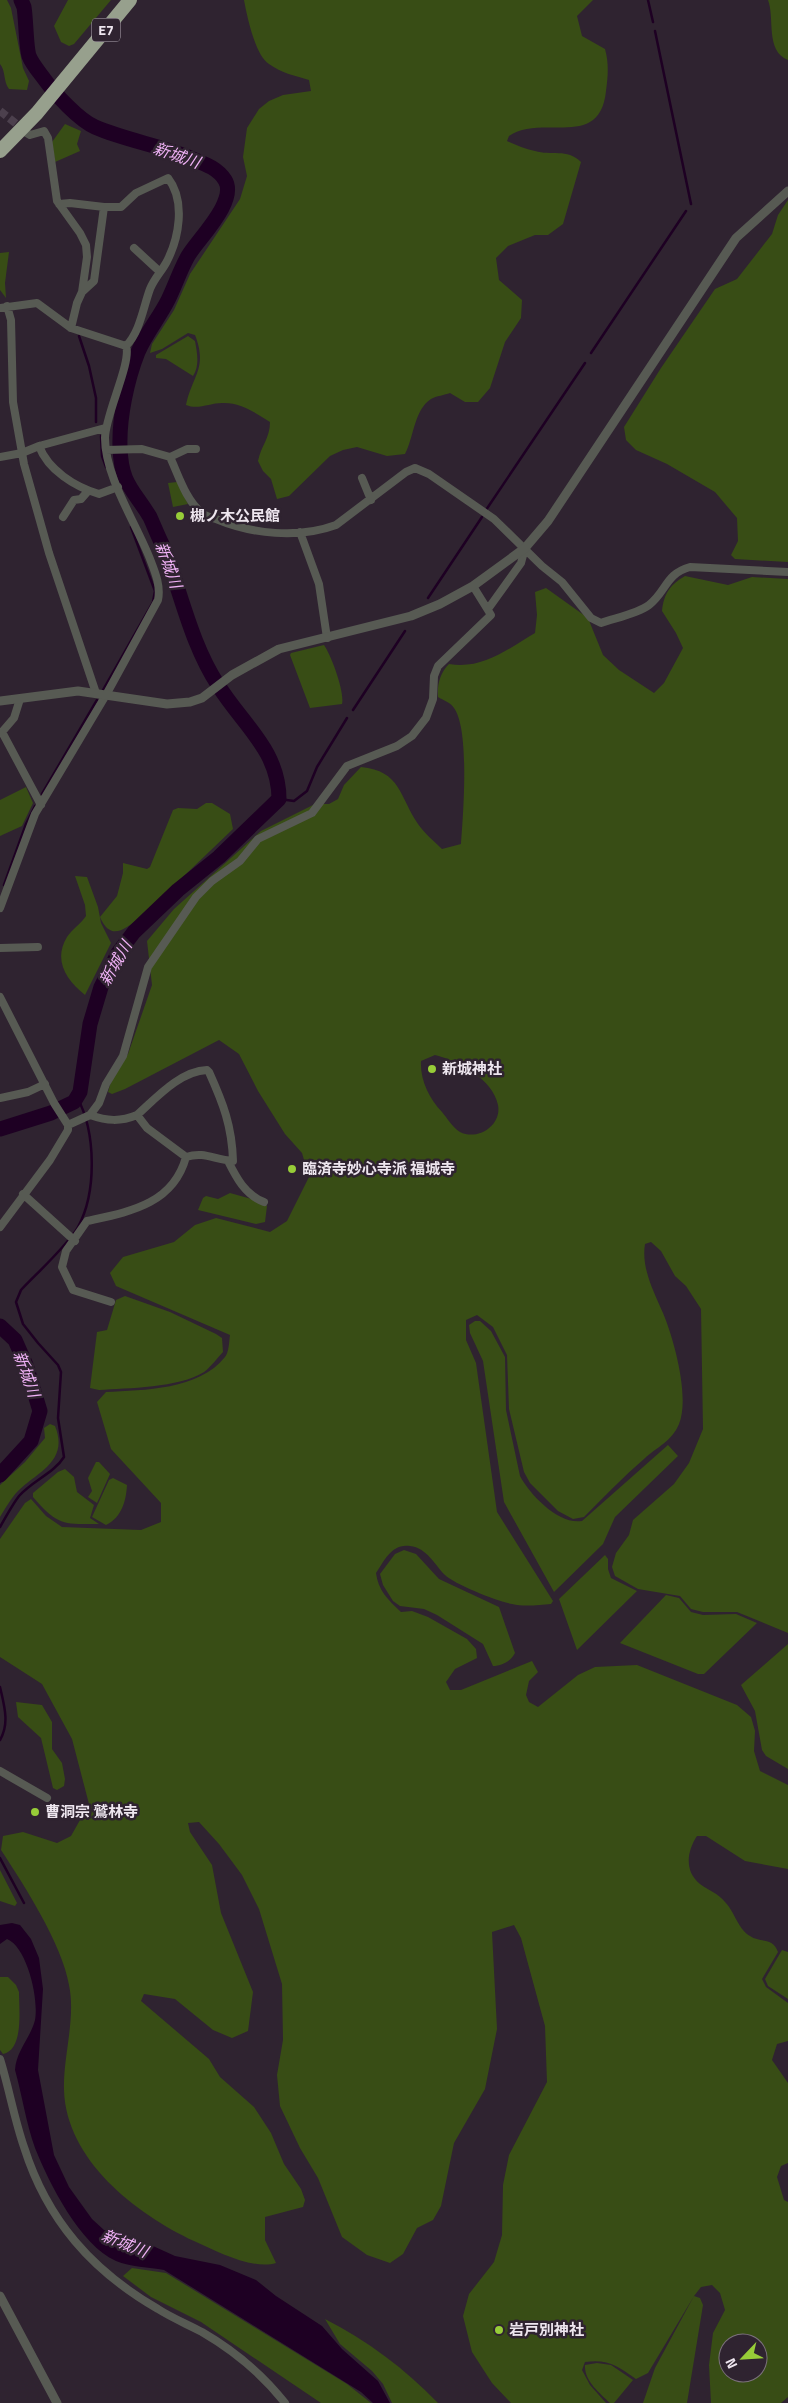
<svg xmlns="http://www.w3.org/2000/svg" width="788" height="2403" viewBox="0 0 788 2403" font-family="'Titillium Web','Noto Sans JP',sans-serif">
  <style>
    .green { fill: #384d15; fill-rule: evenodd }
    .water { fill: #1e0023 }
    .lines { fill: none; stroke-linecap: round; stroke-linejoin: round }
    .stream { stroke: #1e0023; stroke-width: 2.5 }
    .river { stroke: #1e0023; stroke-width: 15 }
    .minor-tunnel { stroke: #4c404d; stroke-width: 8; stroke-dasharray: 8 4; stroke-linecap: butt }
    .minor { stroke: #575a53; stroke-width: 8 }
    .tertiary { stroke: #575a53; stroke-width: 9 }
    .motorway { stroke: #97a08d; stroke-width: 14 }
    .poi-dot { fill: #97cc38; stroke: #2f2330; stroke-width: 2 }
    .labels { text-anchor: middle; stroke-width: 5; stroke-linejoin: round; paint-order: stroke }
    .shield { fill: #2f2330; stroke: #b5acb6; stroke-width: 1 }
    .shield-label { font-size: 14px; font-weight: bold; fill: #eee6ef }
    .poi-label { font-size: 15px; font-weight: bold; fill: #eee6ef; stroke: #2f2330; text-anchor: start }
    .water-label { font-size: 16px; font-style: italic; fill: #f0b2f6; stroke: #2f2330 }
  </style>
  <rect width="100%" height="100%" fill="#2f2330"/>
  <path class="green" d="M0,0H7L11,8L23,68L29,81L27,90L9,89C3,81 6,71 0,64Z
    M68,0H111L74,44L69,46L61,42L54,26Z
    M244,0H593L577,16L582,36L605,49C609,63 608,76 606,91C600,151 541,113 509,136L507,141C516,145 525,149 535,151C551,156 567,148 581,162L563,224L548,235H535L508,246L496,258L499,280L522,300L521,318L505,342L490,388L478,402H465L450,393C445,395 436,396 431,399C414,410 414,437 405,454L387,456L357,447L343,450L330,456L289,496L277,499L271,479L263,471L258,461C261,446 270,438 270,422C254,412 240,402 222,403C210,403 198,410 186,405C192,376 208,368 195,335L188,333L162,349L150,353L152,344L174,310L190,274L240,199L247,176L243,157L247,128L259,109L269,101L283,95L311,91L309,80C296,76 281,73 269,64C255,55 247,16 244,0Z
    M768,0H788V60C765,51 775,18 768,0Z
    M65,124L81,131L77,144L80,151L55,162L52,142Z
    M788,200V562L735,559L731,555L738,541L737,518L715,492L667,464L636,450L626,440L624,427L661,368L715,289L737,279L772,234L778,215Z
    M9,252L5,283L6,298L0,290V253Z
    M188,336L195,341C197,352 200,366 193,376L166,359L156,358V355Z
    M177,482L188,504L173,507L168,483Z
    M685,576L728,585L752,577L788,579V1633L737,1612H703L691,1609L680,1596L638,1589L615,1576L612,1567L616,1553L629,1535L633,1520L674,1484L689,1463L703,1429L701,1309L686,1286L675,1276L661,1251L651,1242L645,1244C641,1268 654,1292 663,1313C674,1339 690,1397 679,1424C672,1441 657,1447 644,1459C623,1477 604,1497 584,1517L573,1519L558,1511L530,1483L524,1472L509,1409L507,1355L493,1327L477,1315L466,1320V1340L476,1363L497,1512L553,1601L551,1604C539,1605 524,1607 512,1604C499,1602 454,1584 445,1575C434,1564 427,1548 410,1546C392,1543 384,1561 376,1573C378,1590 388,1600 401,1612L412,1611L428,1617L467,1639L476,1649L477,1658L455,1669L446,1682L450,1690H461L532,1661L538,1672L529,1681L526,1695L529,1702L538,1707L578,1675L595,1667L637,1665L737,1705L751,1717L755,1731L754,1751L760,1771L788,1785V1869L745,1861L706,1836H697C687,1851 684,1871 700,1884C708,1890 719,1894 725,1902C735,1912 737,1928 750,1936C760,1943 773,1937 778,1952L762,1979L766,1987L788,2003V2041L777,2044L772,2060L788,2083V2163L781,2166L777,2177L784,2200L788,2202V2397L781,2403H711L709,2365L713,2333L725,2310L720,2293L712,2285L701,2287L694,2296L700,2298L703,2305L687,2403H643L655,2368L694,2296L648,2373L636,2379C617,2366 609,2359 585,2362L582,2370L590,2385L606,2403H511L492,2383L472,2352L463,2316L469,2294L494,2262L502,2235L503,2185L509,2155L547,2082L545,2026L521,1938L514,1925L492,1932L497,2029L485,2089L454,2143L441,2206L433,2220L417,2228L403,2254L390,2263L367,2255L342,2237L318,2178L300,2148L280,2106L277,2075L283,2040L282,1984L259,1909L242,1875L219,1844L199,1822L188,1823L190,1832L212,1865L221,1913L253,1992L248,2031L232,2038L213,2030L175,1999L144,1994L141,2001L209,2059L220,2077L254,2107L271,2133L284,2164L301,2189L305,2200L303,2207L265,2217V2240L276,2263C252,2270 216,2251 194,2241C136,2214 66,2160 64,2090C63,2056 76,2019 69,1985C62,1944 24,1885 1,1850L3,1836L23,1832L57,1843L71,1836L89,1804L72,1739L42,1684L0,1657V1539L25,1503L31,1499L46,1516L62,1527L141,1530L161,1522V1503L111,1449L97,1402L106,1392C144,1390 199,1390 225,1357C229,1352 229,1342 230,1335L116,1286L110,1273L123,1257L174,1242L195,1225L216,1218L270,1232L287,1221L309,1177L302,1153L285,1134L258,1091L239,1054L219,1040L125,1089L112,1094L108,1092L113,1075L128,1054L152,985L147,941L174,909L261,831L315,804H329L338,799L344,785L361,767C401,771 399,796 418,824C424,833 434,841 442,849L461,844C463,815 470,730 454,708C451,703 443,700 438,697C437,685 440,673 449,664C482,670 508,649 535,633L537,615L535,592L546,588L588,618L603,655L619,670L654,693L664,683L683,648L676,633L662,611C664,593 670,585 685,576ZM435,1055C458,1061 493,1079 498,1105C502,1125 478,1141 460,1132C453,1128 447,1118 442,1112C429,1098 420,1080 421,1061ZM728,2343H758V2373H728Z
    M324,645C331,655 345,692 342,704L310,708L290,655L291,653Z
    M26,787L33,803L22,826L0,836V800Z
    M206,803H212L230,814L233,829L140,918C124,929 111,942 100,917L117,896L123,873V863L147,869L150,867L173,810L178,808L197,809Z
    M75,876L87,877L98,907L101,923L111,943L85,995C66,980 53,960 67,937C72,929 81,924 86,916L85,905Z
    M230,1193L262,1202L267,1206L265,1222L256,1224L198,1210L203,1198L206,1196L218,1199Z
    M125,1296L170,1312L216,1334L222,1338L223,1352C217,1358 211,1367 204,1372C179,1388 127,1388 99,1390L90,1388L97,1332L107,1330L116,1300Z
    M475,1321H480L491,1331L505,1357L506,1410L520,1476C530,1495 559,1525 582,1521L668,1445L678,1456L615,1517L603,1544L554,1592L504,1502L483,1361L470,1333L469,1325Z
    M50,1424L55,1426C69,1461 39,1471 18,1491C11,1498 5,1509 0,1517V1485L25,1462L45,1438L44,1428Z
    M96,1462H99L110,1474L97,1503L88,1497L92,1491L88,1478Z
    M65,1469L74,1477L77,1492L94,1505L90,1518L99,1524C63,1524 58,1526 33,1497V1493L58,1472Z
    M113,1478L127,1485C126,1501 122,1517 106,1525L92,1517L109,1480Z
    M404,1550L416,1554L439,1579L499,1607L515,1653C511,1661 502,1666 493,1666L483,1644L437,1615L424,1609L400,1606L393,1601L383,1585L380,1574L395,1554Z
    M605,1555L608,1559V1569L611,1578L637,1591L577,1650L559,1599Z
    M666,1595L679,1598L691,1612L703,1615L736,1614L757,1623L704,1674H698L620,1643Z
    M788,1644V1769L766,1756L762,1750L755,1711L741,1685Z
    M16,1702L42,1705L52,1722V1749L62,1763L65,1779L64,1786L57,1790L53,1788L41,1738L18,1717Z
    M0,1870L17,1903L15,1906L0,1901Z
    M782,1950L788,1952V1999L768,1986L765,1979Z
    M0,1977H8L16,1985L19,1992C19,2009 24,2050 3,2054L0,2050Z
    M132,2268L166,2273L347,2384L371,2403H321L201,2322L151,2297L123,2276Z
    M325,2319C368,2341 404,2368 438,2403H392L383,2384L372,2371L340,2344Z
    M597,2363L611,2365L633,2380L614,2403H610C600,2393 584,2381 585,2365Z"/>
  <path class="water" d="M3,1465L10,1474L0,1483V1468Z
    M12,1923L20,1925L31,1939L39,1958L43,1989L38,2070L54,2155L69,2187L92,2219L104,2230L142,2241L175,2256L220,2265L256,2280L276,2296L322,2326L342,2349L378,2381L390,2403H373L361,2392L164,2270C149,2267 130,2267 116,2261C80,2245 49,2183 35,2148C26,2123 22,2095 15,2070C16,2051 31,2037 35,2020C39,1999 27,1947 7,1939L0,1944V1925Z"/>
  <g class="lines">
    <path class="stream" d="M648,0L653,22
      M655,31L691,204
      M79,336L89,366L96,398V422
      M591,353L686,211
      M101,436L102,456L106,467
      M486,510L585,363
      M428,598L482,517
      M103,690L153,602L155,591L131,527
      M353,710L405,631
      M42,794L97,700
      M279,799L294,801L307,791L317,767L347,718
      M4,885L26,824L35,806
      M0,1527C6,1517 12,1505 19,1496C32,1481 54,1473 64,1457L58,1418L61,1372L58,1365L38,1343L23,1324L16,1302L21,1290C36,1274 68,1245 78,1227C97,1192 96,1132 77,1097
      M0,1687C4,1705 10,1723 0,1740
      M0,1858L24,1903"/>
    <path class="river" d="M0,1129L51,1113L74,1102L80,1092L90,1024L101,987L118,953L134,932L178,890L219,857L279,799C279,750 242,724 218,685C190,642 181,591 162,544C158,536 154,526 150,517C133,489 121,484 120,447C119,417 127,380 138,352C146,333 159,318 168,300C175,286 180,270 188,256C198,239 238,201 225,180C217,167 202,163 188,157C158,145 125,140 95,127C79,120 55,94 45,80C40,73 32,64 29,56C26,47 26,18 24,7L21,0
      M0,1326L15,1340L26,1365L40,1411L31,1441L0,1475"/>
    <path class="minor-tunnel" d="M0,111L24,130"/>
    <path class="minor" d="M25,132L30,135L44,131L48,138L57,201L80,233L86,245L87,257L82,292
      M59,204L70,203L104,207L94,281L82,292L77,303L71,328
      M104,207H121L136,193L168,178C186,201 179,239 166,263C161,272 154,279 150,289C143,308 140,332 126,346
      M134,248L159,271
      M7,306L11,320L13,402L24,464L49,553L96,693
      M0,308L37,303L71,328L126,346C132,362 105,415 105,438C105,477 136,523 150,559C155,572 161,586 158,600L106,695L35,814L0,908
      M39,446C48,470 75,487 99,494L118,487
      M106,450L142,449L170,457C178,474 186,501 202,513C205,516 211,517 216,519C252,534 298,539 336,525L406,472L415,468L429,474L494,519L542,566L562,582L591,618L601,623C615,618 637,614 649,605C667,591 665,574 690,567L788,572
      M0,457L22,453L39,446L105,428
      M170,457L187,449H196
      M362,478L371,500
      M63,517L74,500L81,499L88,491
      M300,532L319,584L327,638
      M488,609L521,563L525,548
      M20,699L14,718L2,732L41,805
      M0,948L38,947
      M0,997L54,1103L68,1125
      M0,1098L28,1092L45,1084
      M90,1115C107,1121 120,1122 137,1115L147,1128L186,1157C205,1151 214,1160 233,1161C232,1126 223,1103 209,1072L207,1070C180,1071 156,1098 137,1115
      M68,1125L90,1115L99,1103L106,1084L123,1056L148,967L196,897L212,881L240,861L258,839L312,813L347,766L397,746L412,736L426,718L433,699L434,676L438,666L491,615L473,586
      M228,1161C236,1177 245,1195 264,1202
      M23,1194L75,1241
      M0,1227L50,1160L68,1130V1125
      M111,1302L73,1290L62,1267L66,1251L87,1221C128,1212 173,1205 186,1157
      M0,1771L47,1798
      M0,2059C9,2088 14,2118 24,2147C47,2220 92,2271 158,2309C172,2318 187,2324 202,2332C233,2350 263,2375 285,2403"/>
    <path class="tertiary" d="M0,701L78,691L167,704L190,702L202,698L232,675L279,649L411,616L440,604L473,586L525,548L548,521L736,238L788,191
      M0,2296L57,2403"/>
    <path class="motorway" d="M0,151L37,113L130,0"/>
  </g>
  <g class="poi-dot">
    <circle cx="180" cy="516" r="5"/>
    <circle cx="432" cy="1069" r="5"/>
    <circle cx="292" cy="1169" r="5"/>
    <circle cx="35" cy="1812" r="5"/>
    <circle cx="499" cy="2330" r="5"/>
  </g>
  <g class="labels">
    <rect class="shield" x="92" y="18.5" width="28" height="23" rx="4"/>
    <g class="shield-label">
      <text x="106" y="35">E7</text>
    </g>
    <g class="poi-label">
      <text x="190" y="521">槻ノ木公民館</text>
      <text x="442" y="1074">新城神社</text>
      <text x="302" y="1174">臨済寺妙心寺派 福城寺</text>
      <text x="45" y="1817">曹洞宗 鷲林寺</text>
      <text x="509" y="2335">岩戸別神社</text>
    </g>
    <g class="water-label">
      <text transform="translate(177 155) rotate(19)" y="6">新城川</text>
      <text transform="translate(169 565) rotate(70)" y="6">新城川</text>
      <text transform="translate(115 963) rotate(-60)" y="6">新城川</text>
      <text transform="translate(27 1374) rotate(70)" y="6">新城川</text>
      <text transform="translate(125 2243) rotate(22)" y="6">新城川</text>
    </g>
  </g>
  <g transform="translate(743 2358) rotate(245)"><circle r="24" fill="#2f2330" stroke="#7b717c"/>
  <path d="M0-4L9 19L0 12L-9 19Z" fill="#97cc38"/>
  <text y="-8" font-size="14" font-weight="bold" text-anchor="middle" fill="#eee6ef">N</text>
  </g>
</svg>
